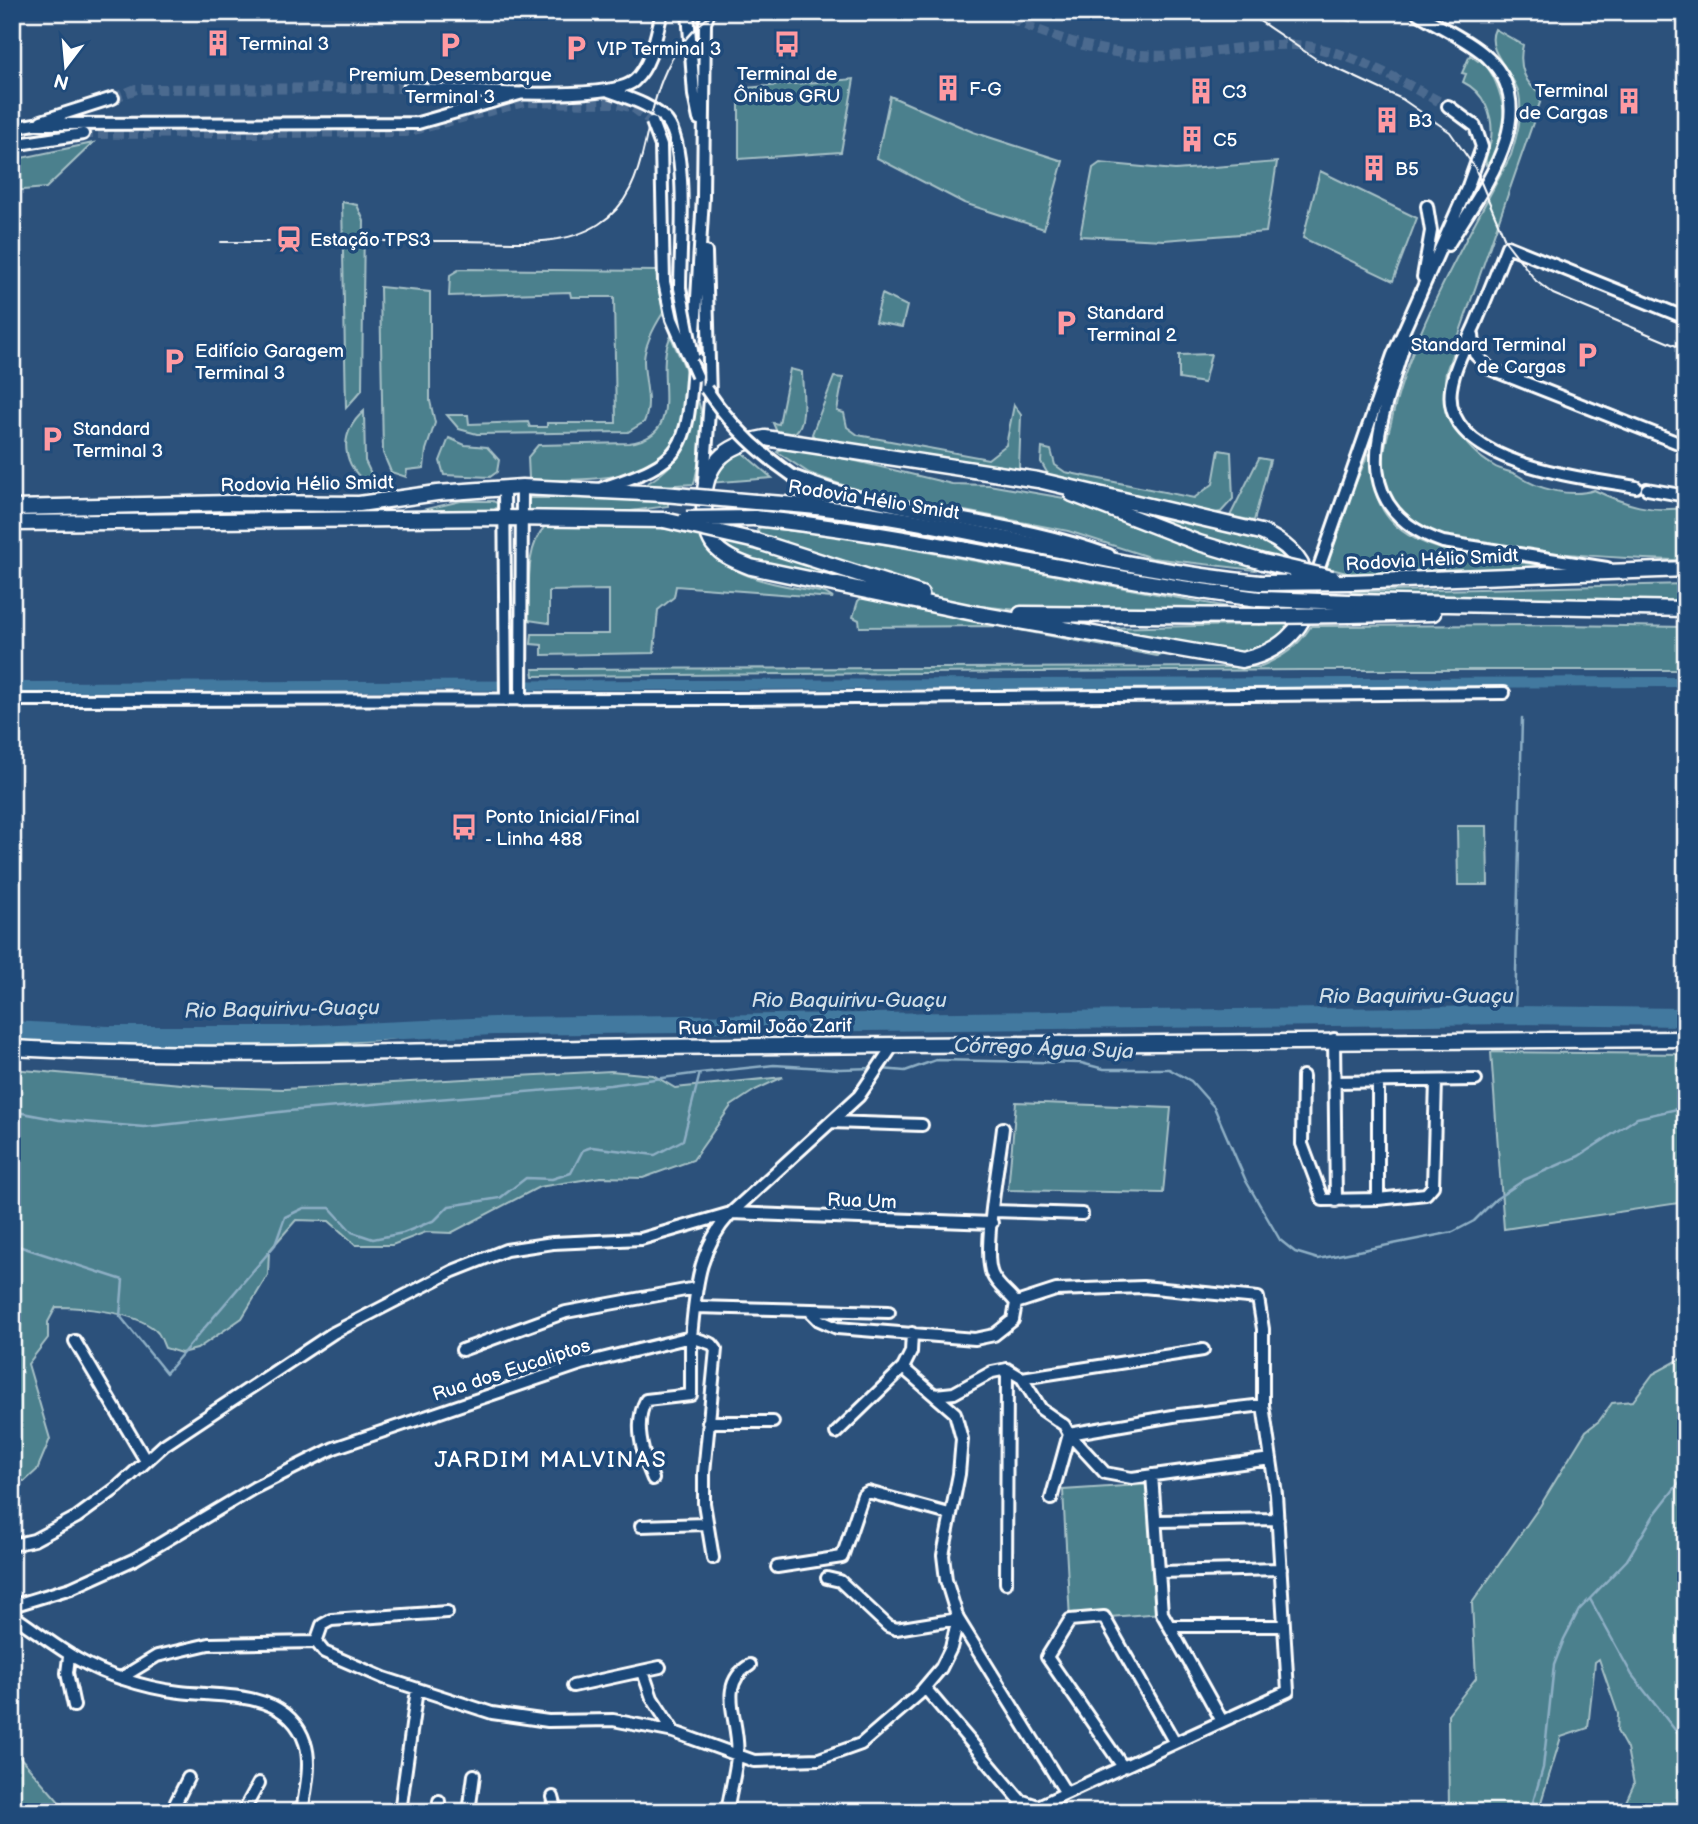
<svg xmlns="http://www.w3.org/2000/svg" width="1698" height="1824" viewBox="0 0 1698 1824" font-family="'Balsamiq Sans',sans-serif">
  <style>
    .green { fill: #4c808d; stroke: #a6c0c6; stroke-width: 2 }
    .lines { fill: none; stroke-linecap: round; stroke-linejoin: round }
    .stream { stroke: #8eafc5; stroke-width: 2.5 }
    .canal { stroke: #42799f; stroke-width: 10 }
    .river { stroke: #42799f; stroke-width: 18 }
    .minor-tunnel { stroke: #4c6b8f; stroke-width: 10; stroke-dasharray: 10 5; stroke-linecap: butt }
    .minor-casing { stroke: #fff; stroke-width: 16 }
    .major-casing { stroke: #fff; stroke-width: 19 }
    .minor { stroke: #1f4a7a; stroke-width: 10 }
    .major { stroke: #1f4a7a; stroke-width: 14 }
    .tram { stroke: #fff; stroke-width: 2 }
    .minor-bridge-casing { stroke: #fff; stroke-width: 16; stroke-linecap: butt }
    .major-bridge-casing { stroke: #fff; stroke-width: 19; stroke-linecap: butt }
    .minor-bridge { stroke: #1f4a7a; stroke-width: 10 }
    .major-bridge { stroke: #1f4a7a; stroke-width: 14 }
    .labels { text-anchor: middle; stroke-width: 7; stroke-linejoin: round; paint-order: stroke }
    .poi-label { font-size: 19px; fill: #fff; stroke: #1f4a7a; text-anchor: start }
    .street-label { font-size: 19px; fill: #fff; stroke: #1f4a7a }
    .water-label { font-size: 21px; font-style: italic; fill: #d0dee7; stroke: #1f4a7a }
    .quarter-label { font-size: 23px; letter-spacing: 2px; fill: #fff; stroke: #1f4a7a }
  </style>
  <rect width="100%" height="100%" fill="#2c517b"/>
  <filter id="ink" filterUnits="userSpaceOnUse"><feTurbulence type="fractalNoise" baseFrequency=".0143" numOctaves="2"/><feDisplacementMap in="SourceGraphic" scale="14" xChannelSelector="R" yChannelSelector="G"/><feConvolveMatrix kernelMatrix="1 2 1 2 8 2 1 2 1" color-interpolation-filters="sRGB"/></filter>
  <g filter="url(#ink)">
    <path class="green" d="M1304,12H1353L1351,21Z
      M1495,29L1523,45C1518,64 1524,86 1543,94L1446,372C1439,410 1462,448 1494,466C1501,471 1513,471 1519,476C1537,489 1572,498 1594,490C1624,504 1653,514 1686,507V560C1636,560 1443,550 1410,521C1396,509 1384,490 1383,471C1382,451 1389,433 1393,414C1417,320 1467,240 1511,155C1517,135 1523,115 1519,94C1514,72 1484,51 1495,29Z
      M1470,55L1478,61L1480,59C1504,80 1517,145 1486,165C1484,156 1490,148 1491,139C1494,116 1484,92 1463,82L1466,74L1462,73Z
      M854,79L841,152L739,159V96L745,88Z
      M890,96L973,132L1063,161L1044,229L964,203L877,158Z
      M93,143L46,188L12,191V160Z
      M1277,162L1266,232L1164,240L1080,236L1093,168L1100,163L1175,170Z
      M1320,171L1417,218L1393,281L1303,238Z
      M342,202L357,205L364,221L362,390L346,408Z
      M460,269L656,271L663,313C654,327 645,343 644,360C644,382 653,402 644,422L628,432L477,434L459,429L447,415H468L469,424L528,422L530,427H547V423H616L614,297H571L570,292L449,296L450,275Z
      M380,287L430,292V401L435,423L426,450L424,468L407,470L406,477L391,472L383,453Z
      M882,294L907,306L902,327L875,322Z
      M671,336C675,350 690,372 689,386C689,394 686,404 684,412C669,486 597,478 538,481L529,479L528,457L538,445L629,443C690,434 651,373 671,336Z
      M1211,354L1204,383L1179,379V355Z
      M790,369L802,372C802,389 813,450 776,430L773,423L779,424Z
      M834,377L843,378L837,411L844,413L847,427L858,435L988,459L1006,445L1014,405L1021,415L1019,468L1012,471L815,438L812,434Z
      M696,396C708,420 700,458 694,484L641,487C683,464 689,442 696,396Z
      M364,411L365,461L379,490C344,473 334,438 364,411Z
      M1376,436C1353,554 1456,553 1540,565L1541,570L1350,574L1324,567L1330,542Z
      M449,438L465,445L487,447L499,460L497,472L490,477L444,475L440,461Z
      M789,445L952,484L989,485L1064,498L1250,564L1255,570L1152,558L1068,531L856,490L809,473L777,452Z
      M1042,448L1051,450L1055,465L1065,472L1194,498L1213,484L1219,450L1231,452L1233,499L1221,512L1210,514L1049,476L1041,462Z
      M738,449L772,478L709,483L713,470Z
      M1259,458L1270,460L1254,521L1230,516Z
      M528,498H629L668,503V506L631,511L532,513L525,509Z
      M461,501H493L499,504L493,512L427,514L422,510Z
      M755,509L826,512L1259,588V592C1089,581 924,529 755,509Z
      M1121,510L1258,538L1277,548L1291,561L1263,558Z
      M664,525L701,532C721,581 779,584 825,593L833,598L676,586L674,597L658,610L654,653L542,655V645L531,644L532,634H609V590L549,591V623L528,620C530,589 524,550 545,526Z
      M761,527L850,538L1239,609L1026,611L954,603L761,535L757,530Z
      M716,536L891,590C840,580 751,575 716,536Z
      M1686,584V604L1350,597L1351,592Z
      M863,596L1167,654L1157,656L997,626L860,627L859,620L853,617L858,601Z
      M1290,624L1289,633L1248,655L1101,628Z
      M1562,625L1686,627V670H1302L534,676L533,669L1259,667C1283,657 1297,648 1311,626Z
      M1457,826H1487L1488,885H1458Z
      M421,1031L424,1035C288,1052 148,1049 12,1040V1033L106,1038L287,1041C301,1037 312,1040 326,1039C358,1035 389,1031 421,1031Z
      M1491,1052L1686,1054V1202L1504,1229Z
      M12,1069L215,1087L284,1089L611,1071L653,1075L675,1088L783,1077L755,1090L731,1106L693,1160L643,1178L601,1177L539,1187L451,1233L426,1232L392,1245H356L329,1221L296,1220L269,1251L268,1275L242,1318L197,1349L181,1353L165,1348C163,1344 161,1337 158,1333C141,1312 81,1307 56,1307L48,1322V1338L28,1364L50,1439L37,1470L25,1481L12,1480Z
      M1016,1102L1171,1108L1163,1193L1008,1190Z
      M1686,1356V1812H1630L1623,1808L1634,1784L1627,1749L1617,1731L1618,1714L1599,1659L1595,1662L1588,1728L1561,1737L1538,1812H1449L1448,1714L1476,1678L1472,1603L1540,1506L1586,1431L1599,1421L1612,1403L1633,1401L1653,1374Z
      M1155,1484L1162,1613L1070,1620L1063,1490Z
      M12,1748L68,1812H12Z"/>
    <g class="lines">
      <path class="stream" d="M1515,1015L1522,718
        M881,1069L905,1071L936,1060L1081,1063L1104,1069H1169L1191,1081L1214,1107L1246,1181L1280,1240L1295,1252L1318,1259L1453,1232L1474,1221L1496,1199L1524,1180L1579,1156L1637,1118L1686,1107
        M12,1111L59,1120L144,1127L288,1111L610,1085L700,1073
        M12,1244L123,1280L120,1316L166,1373L275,1245L285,1217L304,1208H330L352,1232L373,1239L403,1233L435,1220L449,1206L500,1198L526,1178L552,1179L571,1173L583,1150L592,1147L655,1155L683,1140L700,1073L774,1065L840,1069L874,1068
        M1590,1599L1632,1675L1686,1744
        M1530,1812L1543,1768L1554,1665L1564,1639L1579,1610L1627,1560L1654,1515L1686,1474"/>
      <path class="canal" d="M12,687L1686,682"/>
      <path class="river" d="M12,1030L108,1035H291L494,1026L1515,1015L1686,1017"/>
      <path class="minor-tunnel" d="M998,12C1055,41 1118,60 1183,55C1222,52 1267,41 1306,46C1357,54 1403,83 1448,106
        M113,98L136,89L409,88
        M83,134L406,132L524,102L614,103L634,108L652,122"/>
      <g class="minor-casing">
        <path id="minor" d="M688,12L694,95L699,119
          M1416,12C1437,26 1471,41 1488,58C1546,113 1478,195 1448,245
          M409,88C449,90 607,103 634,81C652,65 656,35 662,12
          M609,91C628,98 653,105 667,121C689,149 680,250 680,288
          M41,121L113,98
          M12,128L35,124L418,123L523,93
          M12,145L83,134
          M1423,277L1431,231L1427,206
          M1473,335L1475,354L1490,369L1686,446
          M1406,338C1384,418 1338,505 1443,542L1607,568
          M694,349L703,197L705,23L709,12
          M793,476C895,517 1007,517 1109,555
          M704,481L710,398L706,252
          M504,487L506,700
          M1636,487C1587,478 1441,465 1451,389C1454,367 1466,345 1475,325C1486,299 1497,272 1507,246L1686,318
          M602,488C685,461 687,451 693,365
          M1647,489L1686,496
          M1315,579L1393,355L1468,186L1482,147L1475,126L1448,106
          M12,700L731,699L1504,693
          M521,700L522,487
          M1334,1039L1336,1201
          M1303,1076L1302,1144L1323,1200L1378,1199V1082
          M1334,1082L1476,1080
          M831,1122L922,1125
          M1378,1199L1426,1194L1433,1186L1436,1081
          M993,1211L1082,1214
          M695,1307L889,1312
          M809,1310L819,1320L837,1328L975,1339L994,1335L1013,1320L1016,1303C1009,1293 997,1286 992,1274C982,1251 1000,1157 1003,1128
          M75,1341L146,1461
          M462,1350L566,1312L696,1288
          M1022,1378L1203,1350
          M935,1395L954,1393L992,1372L1007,1369L1022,1378L1041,1409L1064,1425L1069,1434L1051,1499
          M1263,1405L1179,1415L1069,1434L1105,1473L1132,1478L1271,1459
          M708,1422H773
          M836,1433L903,1368L911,1352L912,1333
          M1152,1475L1162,1613L1222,1721
          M653,1479C643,1456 633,1424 646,1400L691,1395V1337L712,1344L716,1349L704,1473V1503L713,1558
          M1157,1521L1278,1519
          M641,1526L706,1524
          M12,1545L34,1540L77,1517L118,1487L164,1445L333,1333L453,1271L506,1250L553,1243L641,1239L731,1213L992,1223
          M777,1567L842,1557L863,1495L868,1492L949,1514
          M1160,1572L1281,1569
          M827,1578L840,1581L888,1626L896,1629L958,1619L1066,1793
          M1006,1583L1007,1369
          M12,1606L71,1588L135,1559L254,1488L334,1448L581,1364L691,1337C696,1290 697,1250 731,1213L859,1096L894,1044
          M447,1612L331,1620L322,1625L316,1642L324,1652L384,1678L492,1713L548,1721L613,1720L674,1732L754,1761L819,1759L861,1744L919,1694L941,1668L951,1648L958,1619L946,1580L943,1555L959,1474L962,1439L955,1413L903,1368
          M12,1615C51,1641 77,1665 123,1679C141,1685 161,1690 180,1692C224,1697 288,1690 305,1743C312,1763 305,1791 302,1812
          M1169,1626H1284
          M69,1657L67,1673L74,1706
          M643,1672L652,1698L674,1732
          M121,1678L157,1656L209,1644L316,1642
          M573,1686L660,1667
          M925,1688L1020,1800L1038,1806L1288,1691L1276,1494L1263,1405V1329L1258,1298L1143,1287L1056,1290L1016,1303
          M1123,1767L1047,1657L1070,1620L1104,1617L1175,1743
          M553,1797L557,1812
          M171,1812L188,1778
          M243,1812L259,1783
          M400,1812L417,1689
          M438,1812L439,1801
          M469,1812L474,1775
          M727,1812C730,1793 735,1775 737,1757C742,1724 714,1686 750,1665"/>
      </g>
      <g class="major-casing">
        <path id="major" d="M765,438L1038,480L1261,532C1336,564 1318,645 1242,660L978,614L751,567C738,562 722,556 713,544C706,534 705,519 704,507C703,464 724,445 765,438Z
          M1072,494L1199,543L1263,562
          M755,502C926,511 1090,566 1260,583
          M12,508L231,503L359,504L437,493L522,487L664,494
          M755,518C925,536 1090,578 1259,599
          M12,523L503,518L664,520
          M756,541L921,594
          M1351,582L1686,569
          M1350,602L1686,609
          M1021,614L1258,616
          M1350,615L1433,613
          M12,1048C223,1060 432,1050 643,1047C990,1043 1338,1039 1686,1039"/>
      </g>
      <use href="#minor" class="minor"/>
      <use href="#major" class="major"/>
      <path class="tram" d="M1246,12L1316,59L1402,99L1450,132L1475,168L1506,242L1536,281L1553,294L1686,350
        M310,241C358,241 406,241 454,241C499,240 559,250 599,224C628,206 638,175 645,143C657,87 666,48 715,12
        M221,242H268"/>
      <g class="minor-bridge-casing">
        <path id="minor-bridge" d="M652,122L661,146L664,282L672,319L697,376
          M680,288L693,356
          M706,389C730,425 758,452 793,476"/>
      </g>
      <g class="major-bridge-casing">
        <path id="major-bridge" d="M664,494L755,502
          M686,519L755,518
          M664,520L756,541
          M1263,562L1332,578
          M1260,583L1351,582
          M1259,599L1350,602
          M1258,616L1350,615"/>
      </g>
      <use href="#minor-bridge" class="minor-bridge"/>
      <use href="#major-bridge" class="major-bridge"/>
    </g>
  </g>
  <defs>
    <g id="building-bare" transform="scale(2.1)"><path d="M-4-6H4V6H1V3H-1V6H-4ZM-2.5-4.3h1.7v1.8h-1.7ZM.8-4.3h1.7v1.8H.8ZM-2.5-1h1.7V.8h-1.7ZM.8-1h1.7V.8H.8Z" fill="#ff9aa2" stroke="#1f4a7a" stroke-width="2.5" paint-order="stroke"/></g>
    <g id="bus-bare" transform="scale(2.1)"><path d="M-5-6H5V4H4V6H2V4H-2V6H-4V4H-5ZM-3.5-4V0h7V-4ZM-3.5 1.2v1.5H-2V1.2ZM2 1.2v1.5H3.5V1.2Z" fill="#ff9aa2" stroke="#1f4a7a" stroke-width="2.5" paint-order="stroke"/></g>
    <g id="parking-bare" transform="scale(2.1)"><path d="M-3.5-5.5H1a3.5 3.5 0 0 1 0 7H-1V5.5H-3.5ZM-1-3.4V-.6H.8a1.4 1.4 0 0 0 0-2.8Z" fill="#ff9aa2" stroke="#1f4a7a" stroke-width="2.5" paint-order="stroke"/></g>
    <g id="station-bare" transform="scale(2.1)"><path d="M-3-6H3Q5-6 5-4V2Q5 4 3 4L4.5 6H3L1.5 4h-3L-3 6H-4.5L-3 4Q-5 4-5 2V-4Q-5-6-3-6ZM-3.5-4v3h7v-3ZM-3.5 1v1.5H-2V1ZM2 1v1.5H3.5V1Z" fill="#ff9aa2" stroke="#1f4a7a" stroke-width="2.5" paint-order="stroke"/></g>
  </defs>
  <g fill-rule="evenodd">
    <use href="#building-bare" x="218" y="43"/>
    <use href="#bus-bare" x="787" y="44"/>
    <use href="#parking-bare" x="450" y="45"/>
    <use href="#parking-bare" x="576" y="48"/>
    <use href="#building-bare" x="948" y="88"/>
    <use href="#building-bare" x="1201" y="91"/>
    <use href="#building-bare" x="1629" y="101"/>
    <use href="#building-bare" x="1387" y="120"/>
    <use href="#building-bare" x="1192" y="139"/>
    <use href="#building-bare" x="1374" y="168"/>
    <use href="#station-bare" x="289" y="239"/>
    <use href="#parking-bare" x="1066" y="323"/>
    <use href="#parking-bare" x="1587" y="355"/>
    <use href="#parking-bare" x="174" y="361"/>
    <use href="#parking-bare" x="52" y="439"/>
    <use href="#bus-bare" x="464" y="827"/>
  </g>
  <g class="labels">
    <g class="poi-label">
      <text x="239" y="50">Terminal 3</text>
      <text x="597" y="55">VIP Terminal 3</text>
      <text x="787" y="80" text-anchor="middle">Terminal de<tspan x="787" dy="22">Ônibus GRU</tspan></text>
      <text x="450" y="81" text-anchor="middle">Premium Desembarque<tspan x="450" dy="22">Terminal 3</tspan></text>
      <text x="969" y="95">F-G</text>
      <text x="1608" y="97" text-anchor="end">Terminal<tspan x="1608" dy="22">de Cargas</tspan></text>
      <text x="1222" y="98">C3</text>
      <text x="1408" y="127">B3</text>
      <text x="1213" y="146">C5</text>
      <text x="1395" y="175">B5</text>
      <text x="310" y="246">Estação TPS3</text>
      <text x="1087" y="319">Standard<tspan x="1087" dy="22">Terminal 2</tspan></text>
      <text x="1566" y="351" text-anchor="end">Standard Terminal<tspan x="1566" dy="22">de Cargas</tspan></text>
      <text x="195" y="357">Edifício Garagem<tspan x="195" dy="22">Terminal 3</tspan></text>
      <text x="73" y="435">Standard<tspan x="73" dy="22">Terminal 3</tspan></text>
      <text x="485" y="823">Ponto Inicial/Final<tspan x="485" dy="22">- Linha 488</tspan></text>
    </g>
    <g class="street-label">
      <text transform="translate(307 483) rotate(-1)" y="7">Rodovia Hélio Smidt</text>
      <text transform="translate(874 499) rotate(9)" y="7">Rodovia Hélio Smidt</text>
      <text transform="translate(1432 559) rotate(-3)" y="7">Rodovia Hélio Smidt</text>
      <text transform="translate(765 1026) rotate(-1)" y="7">Rua Jamil João Zarif</text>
      <text transform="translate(862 1200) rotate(2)" y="7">Rua Um</text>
      <text transform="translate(511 1369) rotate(-18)" y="7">Rua dos Eucaliptos</text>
    </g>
    <g class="water-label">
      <text x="1416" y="1003">Rio Baquirivu-Guaçu</text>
      <text x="849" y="1007">Rio Baquirivu-Guaçu</text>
      <text transform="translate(282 1009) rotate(-1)" y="7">Rio Baquirivu-Guaçu</text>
      <text transform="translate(1044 1048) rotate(2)" y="7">Córrego Água Suja</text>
    </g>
    <g class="quarter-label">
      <text x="551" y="1467">JARDIM MALVINAS</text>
    </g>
  </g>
  <rect width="1698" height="1824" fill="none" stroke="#1f4a7a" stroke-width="42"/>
  <rect x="21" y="21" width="1656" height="1782" fill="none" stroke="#fff" stroke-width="2.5" filter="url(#ink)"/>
  <g transform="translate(66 66) rotate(196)" stroke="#1f4a7a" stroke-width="5" paint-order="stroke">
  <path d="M0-5L12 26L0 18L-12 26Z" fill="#ffffff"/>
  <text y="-10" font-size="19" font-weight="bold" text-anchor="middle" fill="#ffffff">N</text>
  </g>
</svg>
